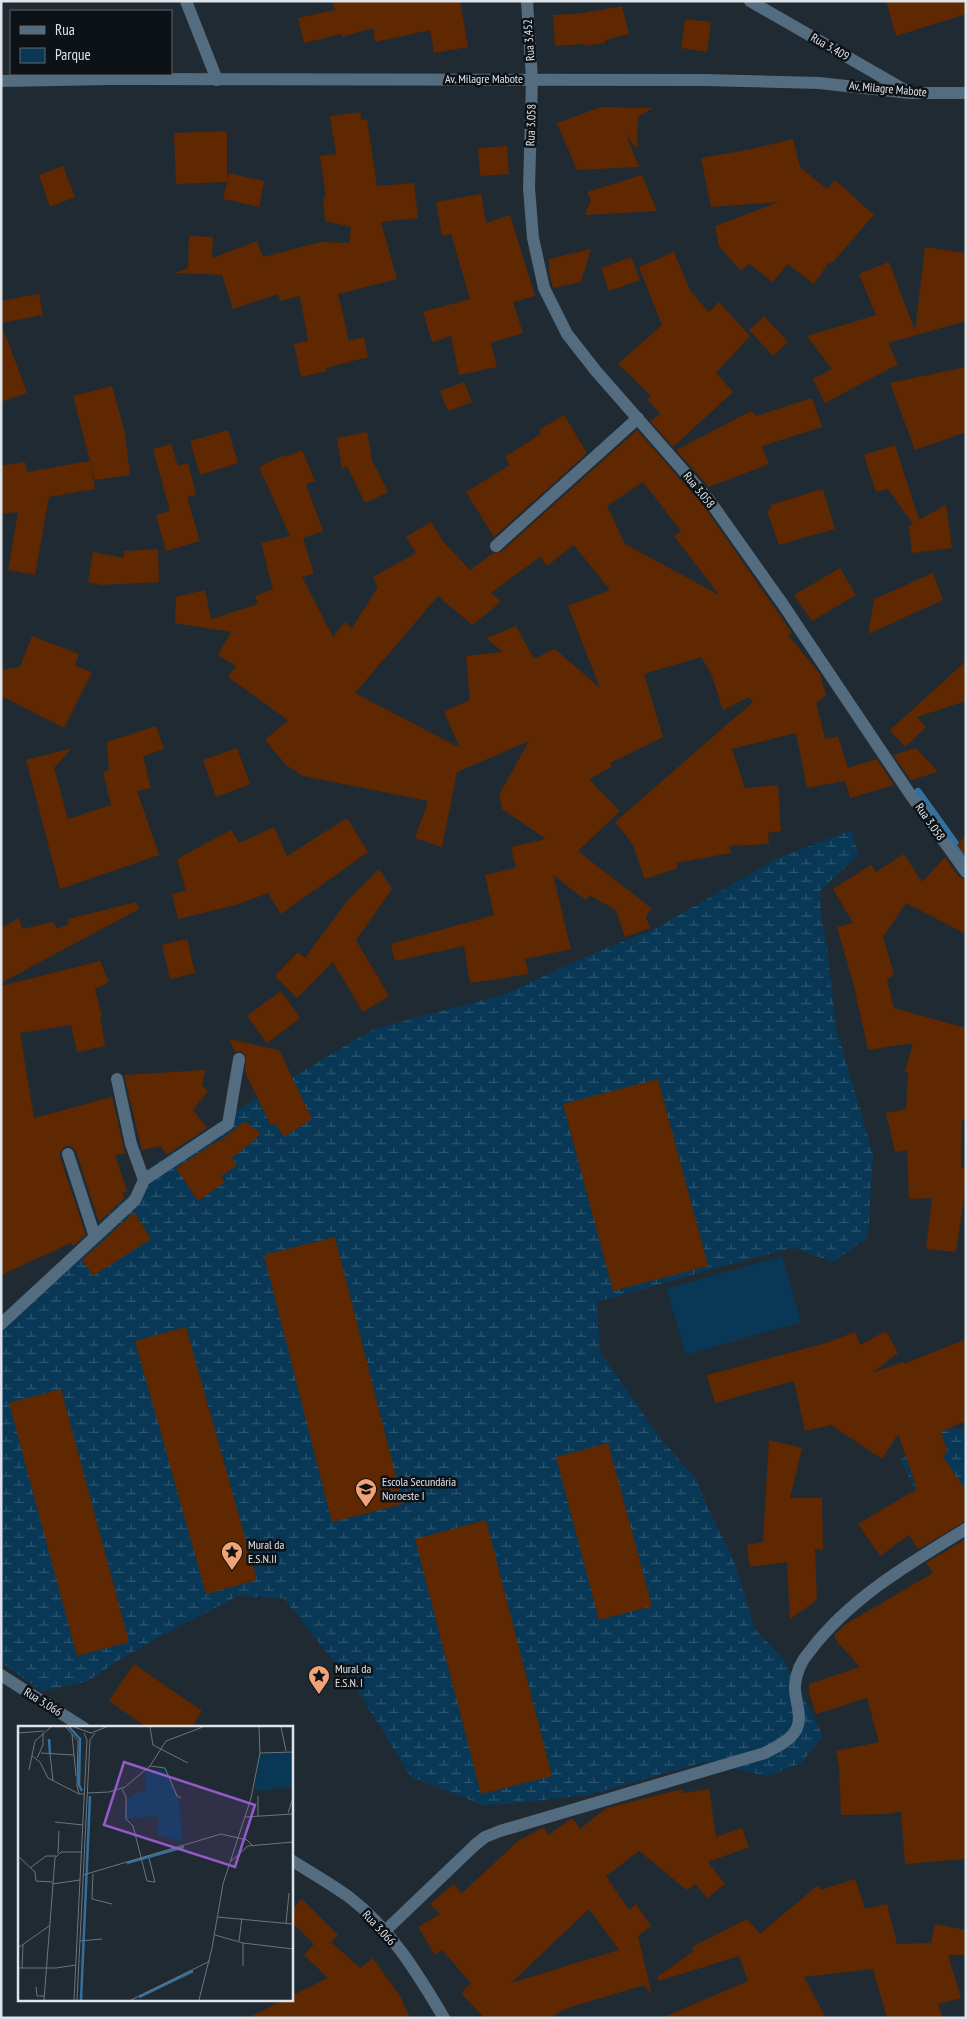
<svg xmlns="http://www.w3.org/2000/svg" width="967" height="2019" viewBox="0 0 967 2019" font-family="'PT Sans Narrow',sans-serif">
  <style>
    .wetland { fill: url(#wetland-marsh) }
    .park { fill: #093856 }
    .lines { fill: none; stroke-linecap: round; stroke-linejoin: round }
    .stream { stroke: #34709d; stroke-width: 8 }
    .building { fill: #5f2800; fill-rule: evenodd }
    .minor { stroke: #546c7f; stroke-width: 12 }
    .tertiary { stroke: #546c7f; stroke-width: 12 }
    .labels { text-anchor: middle; stroke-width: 5; stroke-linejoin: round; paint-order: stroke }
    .street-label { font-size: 12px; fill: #dee4ea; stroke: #0d1216 }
    .poi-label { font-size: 12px; fill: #dee4ea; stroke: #0d1216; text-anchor: start }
    .inset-river { fill: none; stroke: #34709d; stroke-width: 2.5 }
    .inset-road { fill: none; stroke: #6c747c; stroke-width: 1 }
    .view { fill: #945aca; fill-opacity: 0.15; stroke: #945aca; stroke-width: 2.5 }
    .inset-edge { fill: none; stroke: #dee4ea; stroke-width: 2.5 }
  </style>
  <defs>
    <pattern id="wetland-marsh" width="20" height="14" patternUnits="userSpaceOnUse" patternTransform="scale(1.25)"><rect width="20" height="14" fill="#093856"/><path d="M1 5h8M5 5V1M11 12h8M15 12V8" fill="none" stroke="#2c556e"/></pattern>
  </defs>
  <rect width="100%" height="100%" fill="#202a33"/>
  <path class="wetland" d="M852,830L858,855L820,891L821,917L827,949L836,1027L873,1154L868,1237L833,1262L794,1248L726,1265L597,1302L600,1352L661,1439L696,1479L708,1508L734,1561L755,1629L784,1660L823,1736L801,1763L768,1776L704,1762L588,1795L508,1804L483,1805L411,1777L358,1691L283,1598L238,1596L159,1637L119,1660L86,1682L41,1691L1,1662V1327L56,1274L84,1236L138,1188L143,1172L244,1106L374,1029L505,994L599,951L653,930L778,858Z
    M952,1427L966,1431V1517L916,1493L901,1460L919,1443Z"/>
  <path class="park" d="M782,1256L801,1322L686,1355L667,1289Z"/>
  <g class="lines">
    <path class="stream" d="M918,792L966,859"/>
  </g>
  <path class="building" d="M332,1H460L468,47L434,53L430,30L375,42L373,28L342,37V34L304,43L298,18L335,10Z
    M886,1H966V14L896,36Z
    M622,6L629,34L605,40V43L585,46V44L555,46L553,15L584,13Z
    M685,19L711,22L707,52L681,48Z
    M601,107L652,108L638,117L637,149L626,135L639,167L577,170L557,123Z
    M360,112L361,120L367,119L377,186L414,183L418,218L381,222L397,279L338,294L349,341L364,337L368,357L326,368L327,371L301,377L294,344L308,341L300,296L280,301L278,294L233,309L222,275L175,273L188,268L189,236L213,237L212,258L257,241L263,257L321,242L349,243L351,227L325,221L323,197H326L320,156L336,154L330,116Z
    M227,131V182L229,173L264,181L259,207L223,199L227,182L176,184L174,133Z
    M793,139L800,167L827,189L835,180L874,215L831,264L829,262L814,284L787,264L773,282L749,264L741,271L719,246L715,226L779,202L711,207L701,158L752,149Z
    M507,146L509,174L480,176L478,148Z
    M63,166L75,197L50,207L39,175Z
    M642,175L657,211L585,215L591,200L587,192Z
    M481,194L486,223L510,215L535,296L513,302L523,333L491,343L497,367L459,375L451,336L432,342L423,312L470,299L451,234L442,236L436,202Z
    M925,247L966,253V321L888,343L898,364L825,403L813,379L832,369L807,336L876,315L859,274L889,262L915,331Z
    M591,249L581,282L553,288L549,272V259Z
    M674,252L691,292L709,312L719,302L750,336L716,373L733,392L673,447L650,421L660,414L647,399L651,396L618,364L662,325L639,267Z
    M631,257L640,280L609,291L601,268Z
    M39,294L43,315L1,323V301Z
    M764,316L788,342L773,356L749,330Z
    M4,331L27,393L1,402V332Z
    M966,367V432L915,450L890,383Z
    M464,382L472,402L448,411L440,391Z
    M112,386L125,433L130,475L95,480L90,461L95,489L49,497L35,575L8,570L18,512L1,514V466L25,462L27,472L90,461L73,396Z
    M812,398L822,427L762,446L769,464L709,487L676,450L751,411L756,416Z
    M564,415L587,453L494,537L466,492L510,465L505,457L541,434L539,430Z
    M228,430L238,463L200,475L190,441Z
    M637,430L703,505L792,633L788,635L820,674L826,695L816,703L825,739L838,736L848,768L877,759L894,785L850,798L845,781L807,788L796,733L732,749L745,788L778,785L781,831L768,833L769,844L729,846L731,853L676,863L678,868L645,879L632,843L615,822L753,702L749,697L723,710L711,673L701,657L644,674L663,737L610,763L612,767L589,779L620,811L578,851L651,908L646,917L650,928L625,937L616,910L589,895L586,900L553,875L571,949L525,959L529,974L470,983L464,946L395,961L391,944L494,915L485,875L516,868L511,847L546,839L502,809L499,795L529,741L457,772L442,847L415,838L428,801L303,776L286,765L265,740L288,720L228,677L236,666L218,655L231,632L175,623L176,597L205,590L211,619L258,604L255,596L273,589L261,543L290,536L259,467L284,455L285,457L302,450L315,481L306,484L323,531L303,538L314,573L302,577L333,637L345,622L352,628L378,587L373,577L416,553L406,537L431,522L444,543L470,570L493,553L501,552ZM643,482L681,531L674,536L719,595L625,544L607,506ZM574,545L610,590L568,606L600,688L555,649L534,659L516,626L486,638L503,652L466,656L470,700L444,712L460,748L355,693L438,596L472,625L501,602L491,593L540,557L547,566Z
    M367,432L372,460L388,492L365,503L347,466L342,468L337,438Z
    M171,444L178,466L188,463L196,495L187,497L200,541L166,551L156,515L170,511L153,449Z
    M895,445L919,520L946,505L952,548L912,553L909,527L913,524L888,489L876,492L864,455Z
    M823,489L835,529L779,545L767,511L771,509L770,505Z
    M158,549L159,582L102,585L88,582L93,552L124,558V551Z
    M840,568L856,595L812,621L794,595Z
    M933,573L943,600L868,634L874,599Z
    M32,636L79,654L75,666L92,672L64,728L1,696V670L20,667Z
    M966,661V701L917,717L926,727L905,747L890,730Z
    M156,726L164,749L143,756L151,788L137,791L159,855L60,889L26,760L72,748L54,768L68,819L111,805L103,772L109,770L107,742Z
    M237,748L250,784L216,797L203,760Z
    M916,748L938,772L911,780L893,755Z
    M347,818L368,852L281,914L268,893L236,905L178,919L172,894L186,891L177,859L231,830L239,843L274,827L287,856Z
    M966,835V858L957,845Z
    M904,854L922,882L945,857L959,877L966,880V934L906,903L883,937L894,974L887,980L894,1008L966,1028V1121L962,1120L961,1167L966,1168V1183L956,1252L926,1249L932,1198L909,1199L907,1150L895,1152L886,1113L906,1109L908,1072H905L913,1043L868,1050L854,986L837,927L853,923L833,889L871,865L876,872Z
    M379,869L392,889L356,940L389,996L363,1012L333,962L297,998L275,976L298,952L305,958L347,901Z
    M136,902L139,909L1,983V928L19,918L22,929L53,922L57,929L69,924L68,919Z
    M187,939L195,973L170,979L162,945Z
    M100,961L109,982L95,989L102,1016H100L105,1046L77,1052L71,1025L20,1033L34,1118L112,1097L125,1153L115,1155L127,1191L122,1193L125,1198L99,1222L76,1151L70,1146H65L60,1152V1157L86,1235L73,1246L71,1243L1,1275V986Z
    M281,991L300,1018L267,1043L247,1016Z
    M229,1039L279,1050L312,1119L284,1137L275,1123L271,1126L245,1072L246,1056L241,1051L235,1052Z
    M205,1070L202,1085L208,1091L193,1110L207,1128L167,1155L161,1146L142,1150L124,1075Z
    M658,1079L708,1266L613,1291L563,1104Z
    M245,1121L261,1134L232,1158L237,1165L221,1177L225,1182L198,1201L176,1168L217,1141L218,1142Z
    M134,1212L151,1239L93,1276L82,1260Z
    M335,1237L403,1504L332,1522L264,1255Z
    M186,1327L257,1580L206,1594L135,1341Z
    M886,1331L898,1353L872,1373L903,1362L904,1364L966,1339V1421L941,1432L948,1453L942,1455L966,1491V1521L918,1549L909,1535L880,1556L858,1524L917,1489L898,1434L882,1459L831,1425L805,1431L794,1381L715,1403L707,1375L826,1343L855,1332L860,1345Z
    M61,1389L129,1642L77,1656L9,1403Z
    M769,1440L802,1448L790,1498H822L823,1550L815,1549L817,1600L790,1619L787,1562L750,1567L747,1545L763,1542Z
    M608,1443L652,1606L599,1620L556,1457Z
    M486,1520L552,1776L481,1794L415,1539Z
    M966,1539V1859L905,1864L901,1811L888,1814L841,1815L839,1766L836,1751L879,1742L867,1698L816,1714L809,1692V1684L860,1667L835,1639V1634L846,1624L933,1573L926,1563Z
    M134,1664L202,1711L191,1728H148L109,1701Z
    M682,1789L683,1793L709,1789L716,1837L742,1828L749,1847L708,1862L725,1884L707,1898L695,1884L687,1890L639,1851L606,1876L629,1910L636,1904L651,1926L638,1936L652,1995L644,1985L565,2009L550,2018H485L461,1993L471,1983L442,1950L435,1955L418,1927L440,1914L430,1904L454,1884L462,1893L518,1841L544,1827L548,1835L572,1818L580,1829L607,1808ZM589,1909L619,1950L511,1983Z
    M855,1879L865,1909L887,1904L897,1944L931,1943L935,1924L966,1930V1955H948L961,1998L938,2004L943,2018H887L873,1969L804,1977L826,2018H661L748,1981L739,1956L659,1981L657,1977L694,1951L692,1947L747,1919L760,1934L818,1885L820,1890Z
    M302,1899L338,1935L331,1942L360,1968L373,1958L404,2002L402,2003L411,2018H248L283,2000H291V1996L328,1978L304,1955L314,1944L291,1921V1910Z"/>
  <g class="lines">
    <path class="minor" d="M186,1L217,80
      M527,1L532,79L529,188L533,238L544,288L567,334L596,371L709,500L782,603L910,794L966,872
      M750,1L910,93
      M496,546L638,418
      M117,1079L131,1144L144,1180
      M68,1154L95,1237
      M1,1324L135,1200L144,1180L228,1124L239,1059
      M1,1675L84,1728
      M291,1860C310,1872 331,1884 349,1897C390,1928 418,1974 444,2018
      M385,1931L475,1845L485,1837L500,1831L765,1753C775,1747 787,1743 794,1733C805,1719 794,1702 795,1685C796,1673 802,1660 810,1651C850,1598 910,1563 966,1529"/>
    <path class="tertiary" d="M1,81L111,79L704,80L819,83L910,93H966"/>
  </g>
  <defs>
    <g id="school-pin" transform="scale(1.125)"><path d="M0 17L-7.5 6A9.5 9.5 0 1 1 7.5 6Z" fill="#efa377" stroke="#0d1216"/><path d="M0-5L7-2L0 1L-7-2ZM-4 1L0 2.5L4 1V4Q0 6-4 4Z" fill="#111"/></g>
    <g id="sight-pin" transform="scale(1.125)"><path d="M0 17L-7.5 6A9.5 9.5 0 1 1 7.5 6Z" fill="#efa377" stroke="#0d1216"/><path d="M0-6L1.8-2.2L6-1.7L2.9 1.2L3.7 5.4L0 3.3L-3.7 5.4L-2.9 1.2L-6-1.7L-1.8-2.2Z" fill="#111"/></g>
  </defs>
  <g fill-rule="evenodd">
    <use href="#school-pin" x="366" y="1489"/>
    <use href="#sight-pin" x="232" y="1552"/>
    <use href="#sight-pin" x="319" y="1676"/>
  </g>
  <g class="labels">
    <g class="street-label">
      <text transform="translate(529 40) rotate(-94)" y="4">Rua 3.452</text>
      <text transform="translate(830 47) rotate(30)" y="4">Rua 3.409</text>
      <text x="484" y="83">Av. Milagre Mabote</text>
      <text transform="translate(888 89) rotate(5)" y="4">Av. Milagre Mabote</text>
      <text transform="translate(531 125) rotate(-88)" y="4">Rua 3.058</text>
      <text transform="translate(699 490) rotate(51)" y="4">Rua 3.058</text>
      <text transform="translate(930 822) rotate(55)" y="4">Rua 3.058</text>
      <text transform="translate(43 1702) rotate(32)" y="4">Rua 3.066</text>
      <text transform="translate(379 1928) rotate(47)" y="4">Rua 3.066</text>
    </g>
    <g class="poi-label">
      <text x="382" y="1486">Escola Secundária<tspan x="382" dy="14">Noroeste I</tspan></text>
      <text x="248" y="1549">Mural da<tspan x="248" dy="14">E.S.N.II</tspan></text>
      <text x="335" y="1673">Mural da<tspan x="335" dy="14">E.S.N. I</tspan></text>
    </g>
  </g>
  <g transform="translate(18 1726)">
    <rect width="275" height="275" fill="#202a33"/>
    <path d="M146,42L160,71L165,116L139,109L140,90L106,93L110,72L128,63L127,46Z" fill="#093856"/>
    <path d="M262,26L275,28V61L236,65L242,29Z" fill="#093856"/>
    <path class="inset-river" d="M51,1L62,13L61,59L64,65M51,1L62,13L61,59L64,65M31,13L32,28M109,137L166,121M121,271L175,245M63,274L72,70"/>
    <path class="inset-road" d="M48,1L60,15L59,60L61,68H66M56,1L73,7L88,1M132,1L135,19L170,37M263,1L268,25M0,7L26,5M54,8L58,50M23,27L56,29M242,27L275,26M32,28L35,55M14,30L22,36L30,52L61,68M19,32L25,19V7M132,40L147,42L159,70L163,72M11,44L17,15L33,1M104,63L108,71V93L115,100L129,155L137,156L131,132M70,67L91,66L107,61L132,40L148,15L185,1M240,70V90M270,87L275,72M227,91L275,88M37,96L65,99M40,127L41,105M0,130L17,146L18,155L34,156M213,135L230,120L275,116M12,142L28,130H38M75,148L74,173L94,178M65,149L203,108L229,114L234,119M34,158L62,154M199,191L275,198M268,197L271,167M197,209L225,217L275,223M62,215L84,213M221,215L224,192M0,222L31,200M225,240V217M0,242H38L58,239M4,242L5,219M18,261L19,270H26M26,274L37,132L43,126H63M56,274L69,14L66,7M59,274L72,14L77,7M113,274L192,235M181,274L194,222L205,158L233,72L242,27L241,1"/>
    <path class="view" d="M106,36L237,79L217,141L86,99Z"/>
    <rect width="275" height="275" class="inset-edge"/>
  </g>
  <rect width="967" height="2019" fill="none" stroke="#dee4ea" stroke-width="5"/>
  <rect x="10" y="10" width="162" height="65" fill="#0d1216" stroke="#61666b"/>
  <rect x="20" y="26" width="25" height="8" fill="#546c7f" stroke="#61666b"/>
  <text x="55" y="35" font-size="15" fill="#dee4ea">Rua</text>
  <rect x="20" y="48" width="25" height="15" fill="#093856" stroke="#61666b"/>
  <text x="55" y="60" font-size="15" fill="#dee4ea">Parque</text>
</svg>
